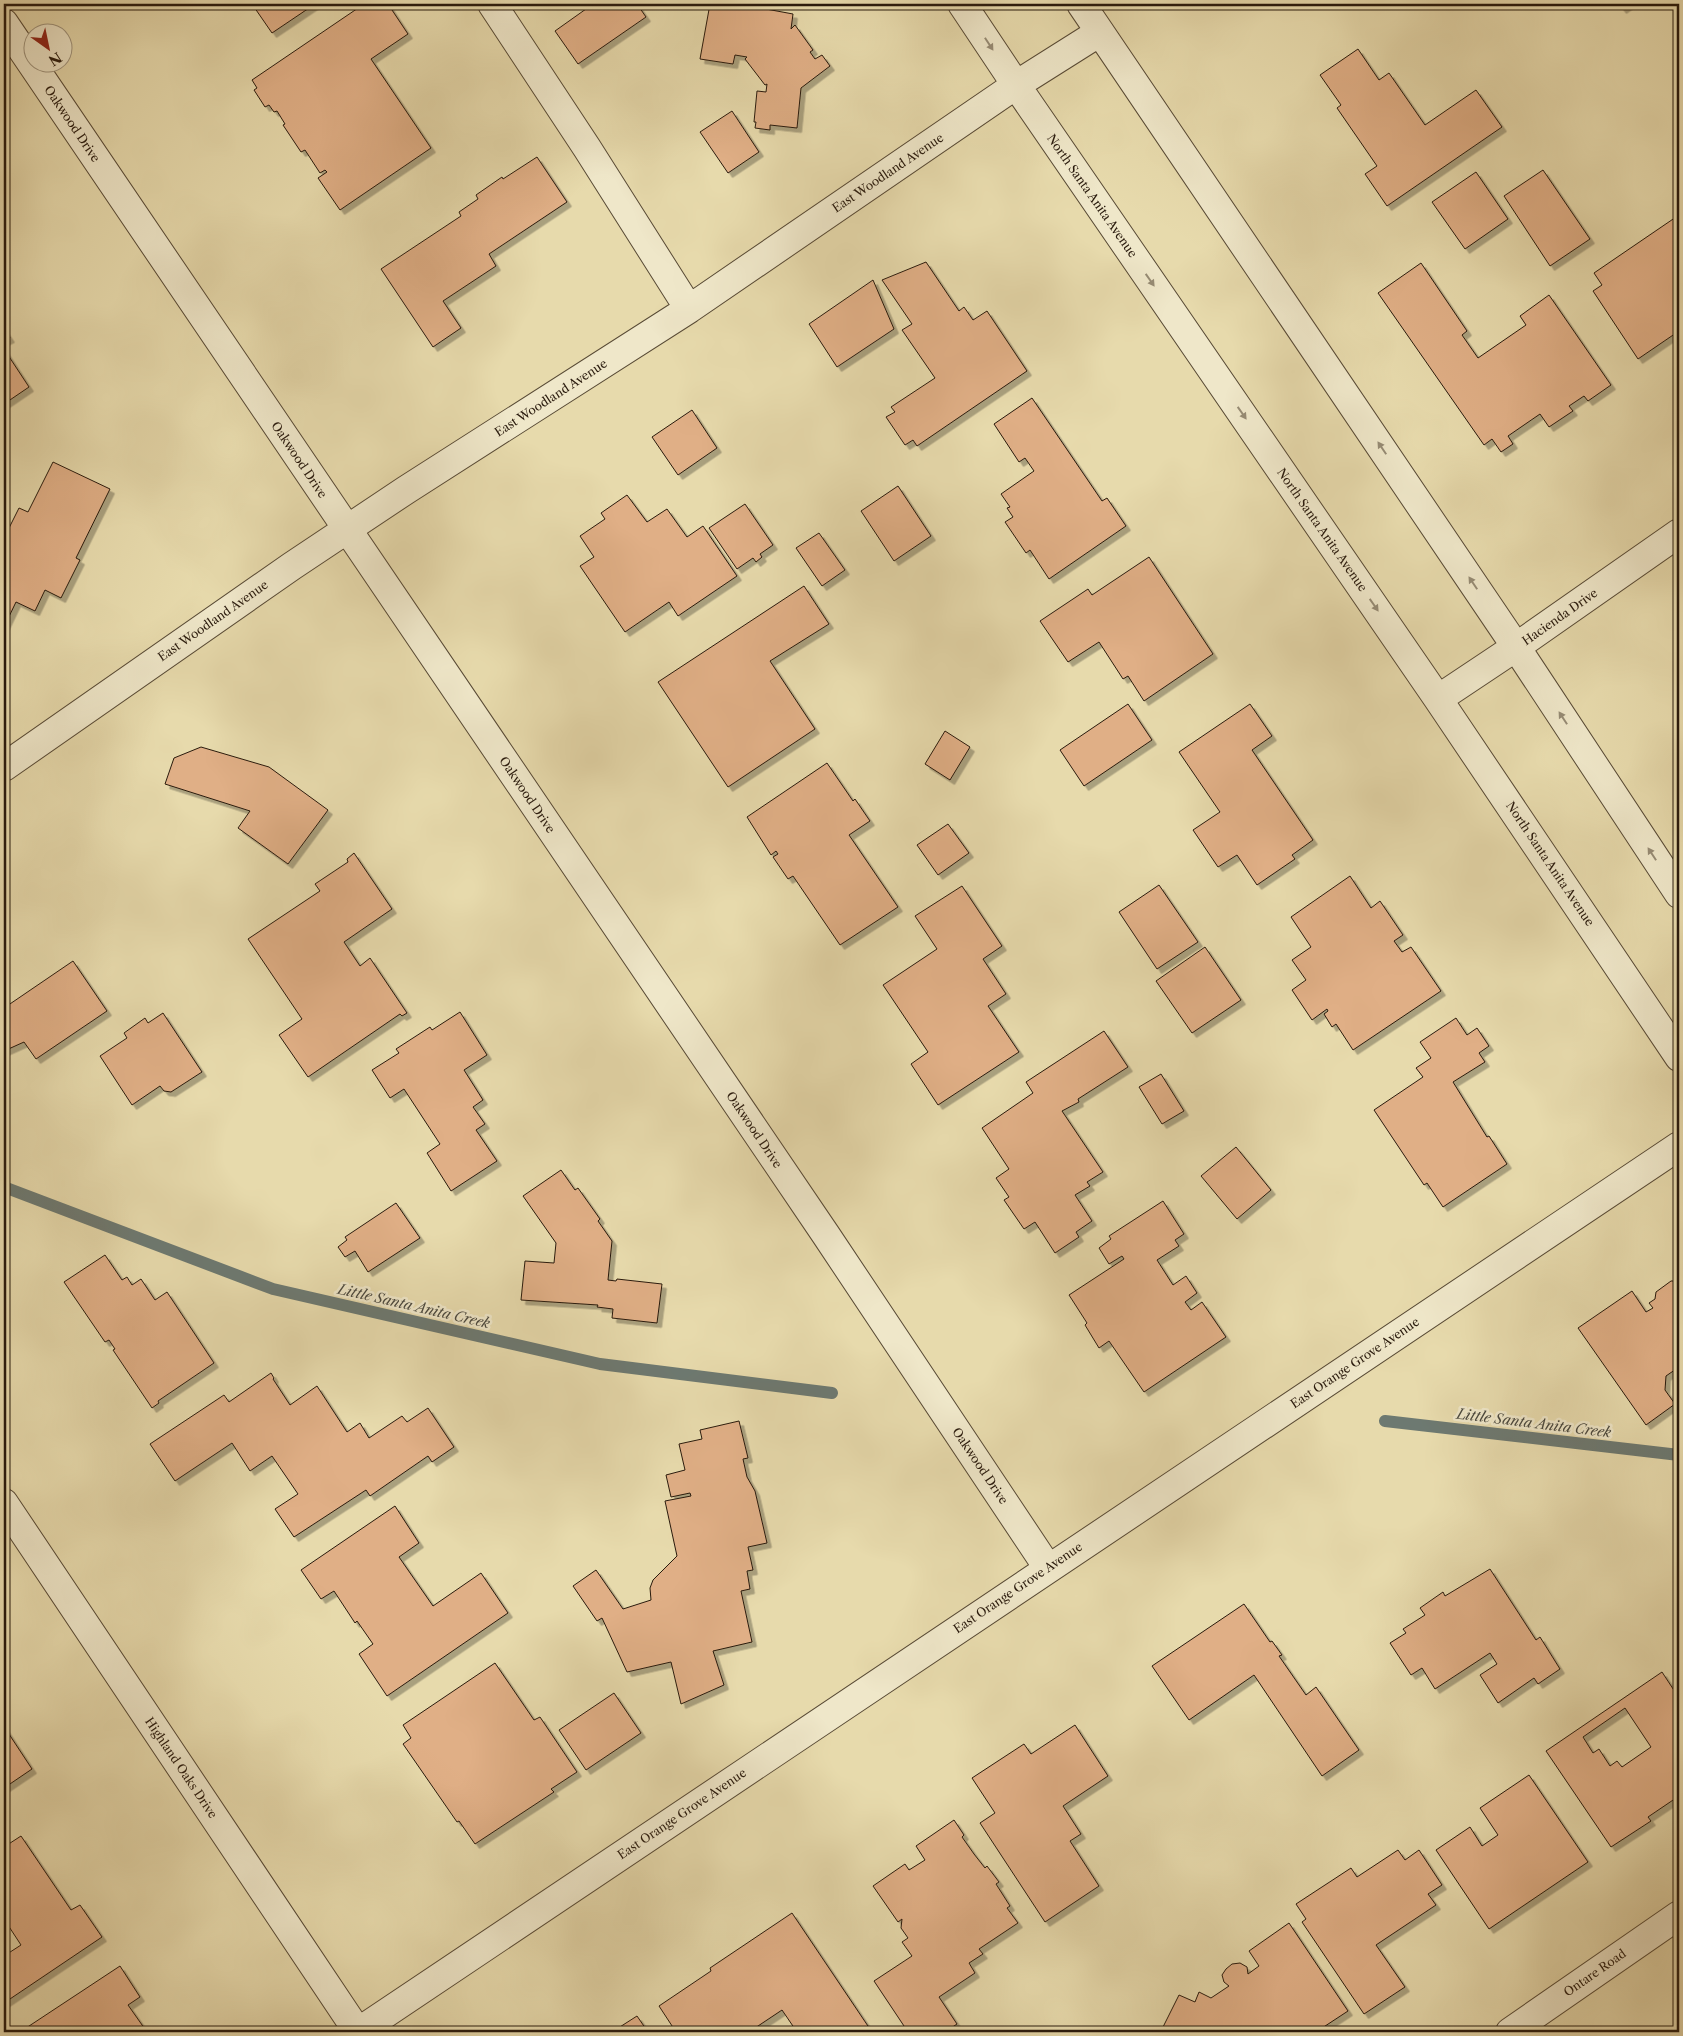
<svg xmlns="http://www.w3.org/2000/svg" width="1683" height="2036" viewBox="0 0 1683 2036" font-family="'Libre Caslon Text',serif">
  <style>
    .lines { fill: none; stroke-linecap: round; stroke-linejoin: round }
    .stream { stroke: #6d7971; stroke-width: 12 }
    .building { fill: #e0af86; stroke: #291a0d; fill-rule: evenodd; filter: url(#shadow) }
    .minor-casing { stroke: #584a35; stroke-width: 30 }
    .minor { stroke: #efe7c9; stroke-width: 28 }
    .oneway { fill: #968b74 }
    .labels { text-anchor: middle; stroke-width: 5; stroke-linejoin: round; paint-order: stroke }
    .street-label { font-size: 12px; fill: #291a0d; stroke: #efe7c9 }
    .water-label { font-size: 14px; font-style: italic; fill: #4b493f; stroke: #efe7c9 }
  </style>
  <defs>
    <filter id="shadow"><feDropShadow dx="4.5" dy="4.5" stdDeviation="0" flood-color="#0004"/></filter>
  </defs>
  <rect width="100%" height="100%" fill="#e7daac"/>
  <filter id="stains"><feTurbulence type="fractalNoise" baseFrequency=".004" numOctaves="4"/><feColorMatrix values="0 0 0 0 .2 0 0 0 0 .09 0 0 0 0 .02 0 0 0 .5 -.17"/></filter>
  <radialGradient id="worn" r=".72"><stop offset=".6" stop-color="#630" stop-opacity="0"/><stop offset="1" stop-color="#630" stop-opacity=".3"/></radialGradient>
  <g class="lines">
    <path class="stream" d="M4,1187L273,1289L600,1364L832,1393
      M1385,1421L1679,1455"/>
  </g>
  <path class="building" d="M252,4H315L272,33Z
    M364,4H388L408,34L371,59L431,148L340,210L318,178L327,172L325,170L320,173L305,150L301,152L283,125L285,124L277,111L274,112L269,105L265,107L254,90L257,88L252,80Z
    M593,4H637L646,17L578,64L555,31Z
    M710,4H739L793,14L791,29L795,25L813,50L810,52L815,59L822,55L830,66L801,88L797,128L770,125V130L755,128L756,122H754L757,91L766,92L767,84L765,85L745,59L747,57L735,55L733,64L700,59Z
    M1618,4H1629L1622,9Z
    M1358,49L1379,80L1389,73L1425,125L1476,90L1502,127L1387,206L1365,174L1377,166L1337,108L1341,105L1320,75Z
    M732,111L759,152L728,173L700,132Z
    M537,157L567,202L489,254L496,266L443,301L461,328L433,347L381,269L461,216L459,212L478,199L476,195L502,177L503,179Z
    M1543,170L1590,239L1550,266L1504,196Z
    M1476,172L1508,219L1465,249L1432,202Z
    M1679,215V331L1638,359L1593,291L1602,285L1594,273Z
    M926,262L959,311L964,307L973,320L987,311L1027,371L917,446L913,440L905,445L886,417L895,412L891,407L935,378L902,330L912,324L882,280Z
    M1421,263L1467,331L1462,335L1478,358L1526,325L1520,316L1549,295L1611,385L1588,401L1584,396L1569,406L1573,411L1549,427L1540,414L1508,436L1513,444L1501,452L1492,439L1484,445L1378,293Z
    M873,280L894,329L837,367L809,324Z
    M4,329L10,338L4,341Z
    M4,349L29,387L4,404Z
    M1032,398L1102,501L1107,498L1126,526L1049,579L1030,550L1026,553L1005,522L1013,517L1007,508L1010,507L1001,494L1034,471L1025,458L1019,462L994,424Z
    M692,410L717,448L678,475L652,437Z
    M53,462L110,489L76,558L80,560L61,598L45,590L35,611L16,602L4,627V538L19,508L28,512Z
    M898,486L931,536L894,561L861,511Z
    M627,495L647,522L667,509L687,537L703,526L737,576L678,616L669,602L625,632L580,566L594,557L580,536L605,519L601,513Z
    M745,504L773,545L760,554L762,557L756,562L753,558L737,569L709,528Z
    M819,533L845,570L822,586L796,548Z
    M1149,557L1213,654L1144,701L1128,676L1123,679L1099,642L1068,662L1040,621L1088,589L1092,595Z
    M804,586L829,624L770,661L815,729L728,787L658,682Z
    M1128,704L1152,740L1084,786L1060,750Z
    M1250,704L1272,736L1252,750L1313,840L1292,855L1295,859L1257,885L1237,855L1218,867L1193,830L1220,812L1179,752Z
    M945,731L970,747L950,780L925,764Z
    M201,747L269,767L328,810L288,864L238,828L250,811L165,784L174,758Z
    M827,763L853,801L855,799L870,821L849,835L898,907L840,945L793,876L788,879L773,857L778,854L776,851L771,855L747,817Z
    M948,824L969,853L938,875L917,845Z
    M354,853L392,909L344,942L360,966L370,958L407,1013L402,1016L400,1014L308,1077L279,1035L302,1019L248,939L320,891L315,884L348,862L347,859Z
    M1350,876L1371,908L1380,901L1403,935L1394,941L1402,952L1411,947L1441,991L1353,1050L1336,1024L1332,1027L1324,1014L1328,1011L1327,1009L1312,1020L1292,990L1306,980L1292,960L1311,947L1291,917Z
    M1159,885L1198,942L1157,969L1119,912Z
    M962,886L1002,946L983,959L1006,994L988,1006L1019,1052L938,1105L911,1064L928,1052L883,985L937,949L915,916Z
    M1205,947L1241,1000L1192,1033L1156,981Z
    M73,961L107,1011L36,1059L24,1042L4,1051V1008Z
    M460,1012L487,1055L464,1070L483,1100L473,1107L485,1124L476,1130L497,1161L451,1191L427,1153L440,1144L404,1089L390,1098L372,1070L399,1053L396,1049L430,1027L432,1030Z
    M163,1013L202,1072L171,1092L164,1091L160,1086L132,1105L100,1056L127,1038L124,1033L145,1018L148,1023Z
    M1456,1018L1467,1035L1477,1028L1489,1046L1479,1053L1485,1062L1453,1082L1487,1137L1489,1136L1507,1164L1443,1207L1427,1183L1424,1185L1374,1110L1423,1077L1416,1068L1431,1058L1420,1042Z
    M1104,1031L1128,1067L1078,1099L1079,1102L1062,1111L1103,1172L1087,1182L1090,1186L1075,1195L1092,1221L1076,1232L1079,1237L1055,1253L1035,1222L1024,1229L1004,1200L1009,1197L996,1178L1009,1169L982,1128L1033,1093L1026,1082Z
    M1161,1074L1184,1111L1162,1124L1139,1087Z
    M1236,1147L1271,1190L1237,1219L1201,1176Z
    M561,1170L575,1190L578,1188L600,1219L598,1221L612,1241L608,1280L616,1281L617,1279L662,1284L657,1323L612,1318L613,1309L597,1307L598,1305L521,1300L525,1261L554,1263L556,1243L523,1196Z
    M1163,1201L1184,1234L1175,1240L1179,1246L1157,1260L1173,1285L1186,1276L1197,1293L1185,1302L1191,1310L1202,1302L1226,1337L1144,1392L1109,1341L1099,1348L1085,1325L1087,1323L1069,1295L1124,1259L1122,1256L1109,1264L1099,1248L1111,1239L1109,1236Z
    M396,1203L420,1238L368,1272L355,1251L345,1257L338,1247L347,1240L345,1237Z
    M105,1255L122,1280L127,1277L132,1285L141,1279L155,1300L167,1292L214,1363L158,1401L159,1403L152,1408L113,1350L115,1349L109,1340L105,1342L64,1282Z
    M1671,1281H1679V1367L1666,1376L1665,1390L1675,1404L1646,1425L1578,1328L1632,1291L1646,1312L1653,1308L1649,1303L1655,1299L1656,1292Z
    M271,1373L274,1378L273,1379L290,1405L317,1386L347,1432L360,1423L369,1438L402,1416L407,1422L428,1408L454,1447L432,1462L428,1456L370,1496L366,1490L294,1537L275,1509L298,1494L272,1456L250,1471L232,1443L175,1481L150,1444L224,1395L229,1402Z
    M739,1421L748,1458L743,1459L747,1477L755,1491L767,1543L748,1547L753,1570L747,1571L750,1589L741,1591L752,1642L713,1651L724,1685L681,1704L671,1662L627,1672L602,1618L597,1621L573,1586L596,1570L623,1609L651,1600L650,1588L653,1580L677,1556L665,1501L691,1496L690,1493L671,1497L666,1475L685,1470L679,1444L702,1439L700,1430Z
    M395,1506L419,1543L399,1557L433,1606L481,1573L508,1613L387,1696L359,1654L373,1644L357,1621L355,1623L334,1591L321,1599L301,1570Z
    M1490,1569L1536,1640L1540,1637L1560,1669L1538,1684L1534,1678L1498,1703L1480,1675L1497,1664L1490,1653L1435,1689L1422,1668L1411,1675L1390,1643L1406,1633L1403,1629L1425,1615L1420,1608L1443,1592L1445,1596Z
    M1244,1604L1270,1642L1272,1641L1282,1655L1279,1656L1306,1695L1316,1687L1359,1750L1322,1776L1254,1675L1189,1720L1152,1666Z
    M495,1663L534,1720L540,1717L577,1772L551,1789L554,1792L475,1844L459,1821L457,1822L403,1744L411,1738L403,1725Z
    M1662,1672L1679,1698V1796L1648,1817L1651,1821L1611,1847L1546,1751ZM1625,1708L1651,1747L1622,1767L1617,1761L1610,1766L1599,1749L1593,1753L1583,1737Z
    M614,1693L641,1733L586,1770L559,1730Z
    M1075,1725L1108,1776L1063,1806L1081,1834L1070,1841L1099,1886L1045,1922L980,1823L995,1813L972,1778L1024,1744L1031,1754Z
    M5,1728L32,1769L4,1788V1729Z
    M1529,1775L1588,1862L1489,1929L1436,1850L1470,1827L1482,1846L1498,1835L1480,1808Z
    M954,1820L964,1835L962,1837L974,1854L985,1868L987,1866L999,1882L996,1884L1010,1906L1007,1908L1018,1923L979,1949L983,1954L969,1963L975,1973L939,1997L957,2024L945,2032H908L874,1981L912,1956L902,1942L908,1938L901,1928L902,1919L898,1922L873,1886L905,1864L909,1870L925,1860L916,1846Z
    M21,1836L71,1910L80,1905L102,1937L4,2003V1956L21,1945L4,1919V1847Z
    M1398,1850L1405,1860L1419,1850L1442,1885L1428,1894L1436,1905L1376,1945L1405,1987L1364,2014L1302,1922L1306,1919L1296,1904L1351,1868L1357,1877Z
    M792,1913L872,2032H797L782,2010L749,2032H676L659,2006L711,1971L710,1968Z
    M1289,1923L1348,2011L1316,2032H1174L1163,2027L1179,1995L1195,2002L1199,1992L1211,1998L1229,1986L1224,1982L1222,1975L1226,1969L1232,1964L1240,1963L1247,1967L1248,1974L1259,1966L1249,1951Z
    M120,1966L140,1997L128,2005L147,2032H20Z
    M637,2016L648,2032H612Z"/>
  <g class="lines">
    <g class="minor-casing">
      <path id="minor" d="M492,4L587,148L689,309
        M962,4L1016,85L1438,699L1679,1057
        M1081,4L1516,647L1679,894
        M4,23L826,1235L1048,1568
        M1438,699L1516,647L1679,533
        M4,767L292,566L406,490L689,309L1016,85L1100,32
        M4,1503L358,2032
        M358,2032L1679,1146
        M1510,2032L1679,1915"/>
    </g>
    <use href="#minor" class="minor"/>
  </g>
  <defs><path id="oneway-solid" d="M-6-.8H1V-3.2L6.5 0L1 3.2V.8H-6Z" transform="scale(1.25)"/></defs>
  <g class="oneway">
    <use href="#oneway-solid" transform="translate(989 44) rotate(57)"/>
    <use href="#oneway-solid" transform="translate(1150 280) rotate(55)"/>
    <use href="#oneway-solid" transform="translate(1242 413) rotate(55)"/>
    <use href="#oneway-solid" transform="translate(1382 448) rotate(-124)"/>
    <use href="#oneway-solid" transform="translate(1473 583) rotate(-124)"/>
    <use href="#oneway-solid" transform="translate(1374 605) rotate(55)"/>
    <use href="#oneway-solid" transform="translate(1563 718) rotate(-123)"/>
    <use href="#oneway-solid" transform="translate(1652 854) rotate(-123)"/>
  </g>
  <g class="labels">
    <g class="street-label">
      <text transform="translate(72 124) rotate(56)" y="4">Oakwood Drive</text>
      <text transform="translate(888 173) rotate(-34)" y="4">East Woodland Avenue</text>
      <text transform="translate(1092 196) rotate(55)" y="4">North Santa Anita Avenue</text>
      <text transform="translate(551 398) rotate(-33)" y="4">East Woodland Avenue</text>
      <text transform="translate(299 460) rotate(56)" y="4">Oakwood Drive</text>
      <text transform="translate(1322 530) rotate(55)" y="4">North Santa Anita Avenue</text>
      <text transform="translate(1560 617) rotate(-35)" y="4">Hacienda Drive</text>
      <text transform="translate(213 621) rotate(-35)" y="4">East Woodland Avenue</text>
      <text transform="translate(527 795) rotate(56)" y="4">Oakwood Drive</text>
      <text transform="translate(1550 864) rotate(56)" y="4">North Santa Anita Avenue</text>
      <text transform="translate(754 1130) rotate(56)" y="4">Oakwood Drive</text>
      <text transform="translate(1355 1363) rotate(-34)" y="4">East Orange Grove Avenue</text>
      <text transform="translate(980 1466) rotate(56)" y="4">Oakwood Drive</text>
      <text transform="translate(1018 1588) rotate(-34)" y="4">East Orange Grove Avenue</text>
      <text transform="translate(181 1768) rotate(56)" y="4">Highland Oaks Drive</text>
      <text transform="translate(682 1814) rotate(-34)" y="4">East Orange Grove Avenue</text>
      <text transform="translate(1595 1973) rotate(-35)" y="4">Ontare Road</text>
    </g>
    <g class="water-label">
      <text transform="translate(414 1306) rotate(13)" y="5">Little Santa Anita Creek</text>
      <text transform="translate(1534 1423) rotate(7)" y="5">Little Santa Anita Creek</text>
    </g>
  </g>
  <rect width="1683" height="2036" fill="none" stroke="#e7daac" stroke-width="20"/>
  <rect x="5" y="5" width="1673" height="2026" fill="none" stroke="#291a0d" stroke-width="2.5"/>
  <rect x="10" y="10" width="1663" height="2016" fill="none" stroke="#291a0d"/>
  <g transform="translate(48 48) rotate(147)"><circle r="24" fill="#efe7c9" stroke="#a0957e"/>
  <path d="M0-4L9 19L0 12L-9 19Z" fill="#8f2418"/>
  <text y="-8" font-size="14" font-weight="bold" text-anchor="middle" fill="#291a0d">N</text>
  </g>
  <rect width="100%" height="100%" filter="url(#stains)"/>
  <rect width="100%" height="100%" fill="url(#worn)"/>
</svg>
